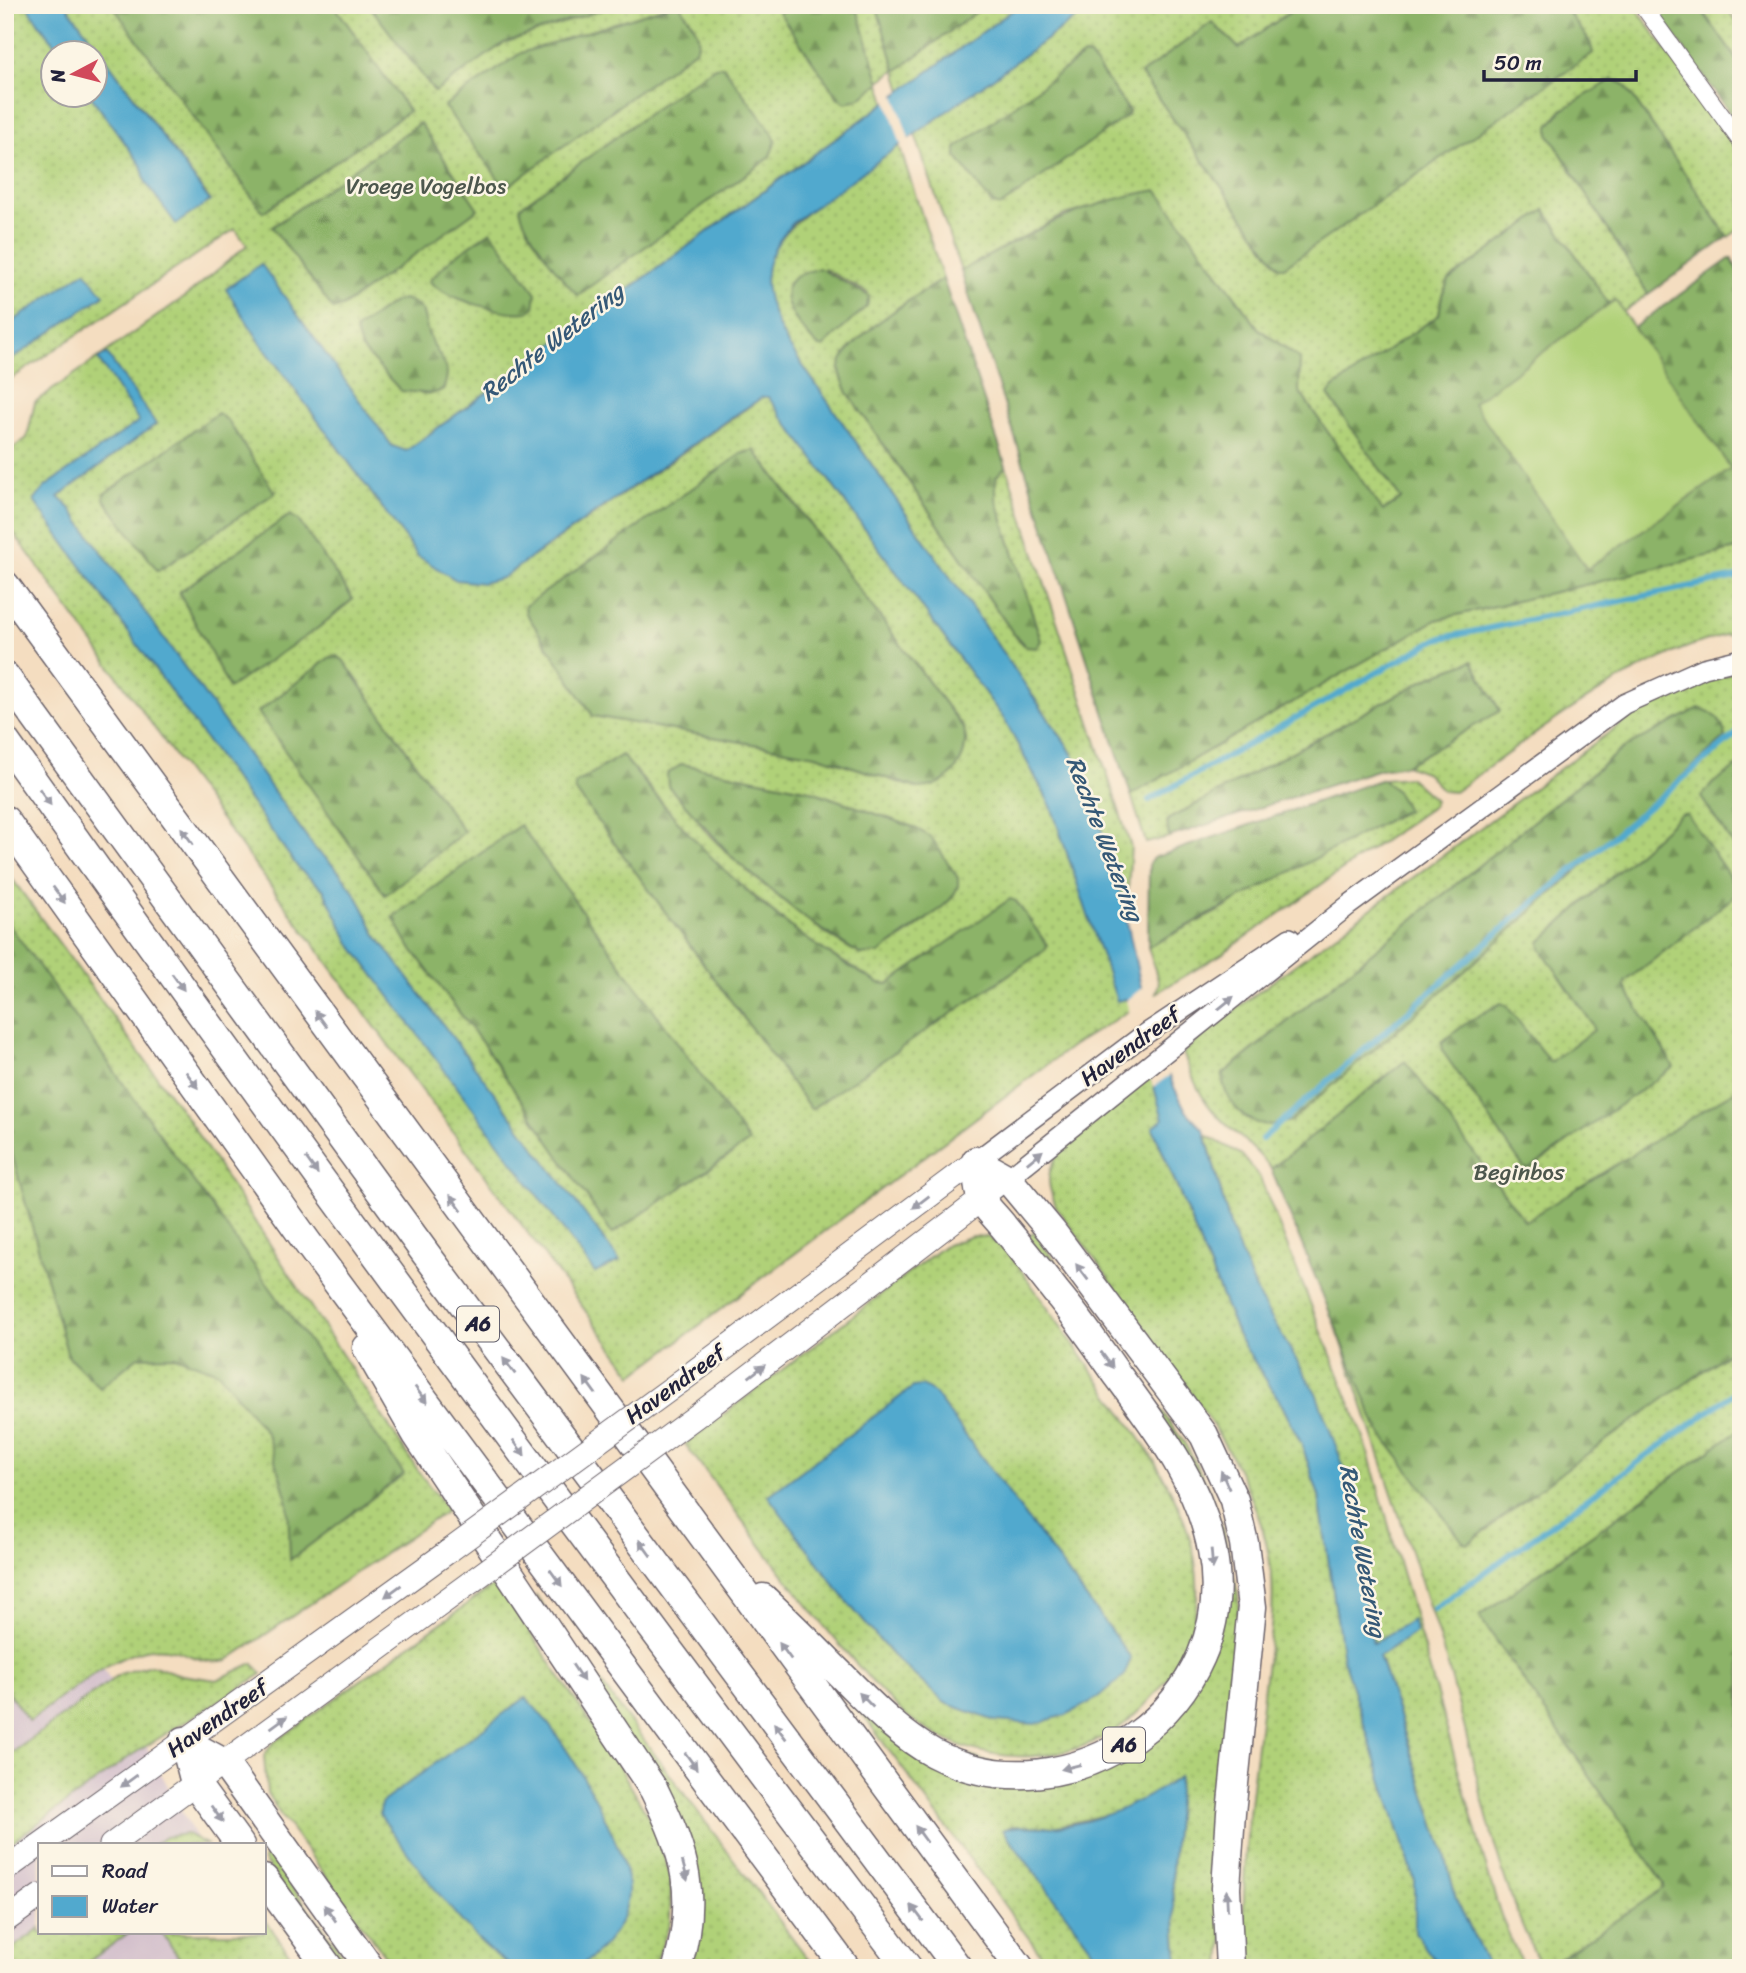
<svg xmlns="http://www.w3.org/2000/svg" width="1746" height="1973" viewBox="0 0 1746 1973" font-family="Sriracha,sans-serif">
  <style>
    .industrial { fill: #d1bdcb }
    .grass { fill: url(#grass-dots); stroke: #697a5a; stroke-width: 2; fill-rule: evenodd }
    .forest { fill: url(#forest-firs); stroke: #576a52; stroke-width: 2 }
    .garden { fill: #b0d178; stroke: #697a5a; stroke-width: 2 }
    .water { fill: #51a9ce; stroke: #3a6684; stroke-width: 2 }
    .pier { fill: #f4ddc0 }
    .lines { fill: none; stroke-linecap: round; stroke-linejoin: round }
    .stream { stroke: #51a9ce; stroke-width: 6 }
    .minor-casing { stroke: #6c636a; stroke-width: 18 }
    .tertiary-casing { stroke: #6c636a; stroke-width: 22 }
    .secondary-casing { stroke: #6c636a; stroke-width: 25 }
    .motorway-casing { stroke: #6c636a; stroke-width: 31 }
    .minor { stroke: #fff; stroke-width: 16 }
    .tertiary { stroke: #fff; stroke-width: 19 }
    .secondary { stroke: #fff; stroke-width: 23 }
    .motorway { stroke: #fff; stroke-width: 28 }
    .secondary-bridge-casing { stroke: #6c636a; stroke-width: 25; stroke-linecap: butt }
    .secondary-bridge { stroke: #fff; stroke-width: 23 }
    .oneway { fill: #9c9ca7 }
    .labels { text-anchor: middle; stroke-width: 5; stroke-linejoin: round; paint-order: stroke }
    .shield { fill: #fcf5e5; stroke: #63616e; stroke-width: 2 }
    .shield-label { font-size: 21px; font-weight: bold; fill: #22223b }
    .park-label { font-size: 23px; fill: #4d574d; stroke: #fcf5e5 }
    .street-label { font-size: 23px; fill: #22223b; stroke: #fcf5e5 }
    .water-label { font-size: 24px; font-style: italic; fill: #355876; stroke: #fcf5e5 }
  </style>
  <defs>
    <pattern id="grass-dots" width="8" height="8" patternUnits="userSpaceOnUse" patternTransform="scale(1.75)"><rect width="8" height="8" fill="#b0d178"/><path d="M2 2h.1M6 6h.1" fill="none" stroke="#97b369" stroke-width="1.8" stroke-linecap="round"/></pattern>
    <pattern id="forest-firs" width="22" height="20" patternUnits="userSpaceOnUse" patternTransform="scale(1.75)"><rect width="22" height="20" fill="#8cb368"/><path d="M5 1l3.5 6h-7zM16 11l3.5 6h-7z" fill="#729157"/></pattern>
  </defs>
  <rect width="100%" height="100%" fill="#fcf5e5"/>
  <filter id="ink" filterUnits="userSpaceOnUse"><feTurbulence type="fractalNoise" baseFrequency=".0143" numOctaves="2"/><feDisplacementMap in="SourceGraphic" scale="14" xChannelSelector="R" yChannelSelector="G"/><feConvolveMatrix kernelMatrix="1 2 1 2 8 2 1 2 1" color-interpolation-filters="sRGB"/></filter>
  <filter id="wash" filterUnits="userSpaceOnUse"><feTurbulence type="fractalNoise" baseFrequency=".00686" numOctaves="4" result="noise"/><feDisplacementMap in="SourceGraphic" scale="28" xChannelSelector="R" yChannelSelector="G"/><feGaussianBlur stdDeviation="1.57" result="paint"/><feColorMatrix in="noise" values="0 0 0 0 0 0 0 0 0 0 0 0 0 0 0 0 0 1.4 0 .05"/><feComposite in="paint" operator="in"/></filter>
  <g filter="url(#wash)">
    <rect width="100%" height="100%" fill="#f4ddc0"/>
    <path class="industrial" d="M5,1487L200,1845H40V1933H247L266,1968H5Z"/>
    <path class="grass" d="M5,5H26L60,52H52V94L90,95L141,165L146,183L205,203L210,200L66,5H1020L902,91L896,71L943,36L854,99L880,83L886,102L406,451L392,446L261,265L226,289L262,345L418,556H534L763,397H768L1004,719L1051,806L1117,1000L1127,999L1132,1009L1072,1046L633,1375L187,773L5,521V454L27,438L35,402L190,293L247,245L235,229L5,383V364L103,295L85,271L5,327ZM107,354L156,424L58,497L70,508L316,850C346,873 361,901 376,935L619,1261L468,1100L350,943L323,889L299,869L34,501L45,487L140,421L99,360ZM755,450L964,729L967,744L917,788L816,755L594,716L526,613L525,606ZM276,491L158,571L104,499V493ZM290,515L298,520L353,599L318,628L303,636L179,592ZM337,656L343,660L464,832L258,712ZM622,755L708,857L808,941L879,983L888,984L1016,901L1047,945L811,1109L575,790V784ZM682,764L809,790L913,827L953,897C935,913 887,955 864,954C842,954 715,847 701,825C691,808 688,783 682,764ZM408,944L749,1142L483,1044Z
      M1094,5H1300L1239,48L1212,23L1141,74L1279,267L1590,42L1563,5H1634L1741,156V228L1728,237L1624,84L1549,134L1648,294L1623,312L1615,300L1609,304L1545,210L1442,295L1439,315L1333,388L1329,395L1401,499L1383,511L1299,391L1300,359L1259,329L1157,191L1064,215L961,271L915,134ZM1084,55L1090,56L1129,111L992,204L956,156Z
      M1698,5H1724L1741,28V66Z
      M899,145L943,279L897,308L839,370L848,393L1013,633L1026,647L1041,641L996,498V476L1006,466L1131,847L1126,918L1084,775L1067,745L787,343C748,272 763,245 825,199C849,181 874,163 899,145ZM825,269L868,293L867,306L847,322Z
      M1741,548V631C1634,654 1542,730 1454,792L1443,791L1425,772L1406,765L1500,711L1472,661L1432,676L1167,820L1169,837L1146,843L1131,795L1436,620Z
      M1741,670V1968H1555L1551,1964L1542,1968C1490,1869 1476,1755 1443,1650C1391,1486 1335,1324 1281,1161L1271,1169C1254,1145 1231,1132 1213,1111C1198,1094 1191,1073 1183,1053L1222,1019L1634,714L1711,679ZM1641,740L1272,1083L1223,1074L1622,749Z
      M1409,777L1435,800L1433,806L1222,954L1156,993L1159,983L1148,947L1225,908L1396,791L1383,779Z
      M5,869L187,1118L421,1475L448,1510L228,1660C201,1666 191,1652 166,1649C124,1642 62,1698 29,1721L5,1688Z
      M1151,1076L1163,1119L1153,1129L1238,1336L1281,1403L1302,1445L1319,1496L1343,1659L1415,1881V1933L1440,1968H1304L1303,1964L1247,1968C1237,1876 1253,1785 1263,1694C1267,1657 1275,1616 1272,1578C1264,1488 1206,1414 1156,1344C1123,1298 1090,1252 1056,1207C1054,1199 1049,1190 1049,1181C1047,1143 1123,1098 1151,1076Z
      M1206,1135L1242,1155L1260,1178L1363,1435L1486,1867L1502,1919L1524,1968H1489L1456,1899L1445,1855L1379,1655L1416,1631L1411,1621L1373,1644L1365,1607L1361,1539L1232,1233Z
      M1034,1232L1185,1444L1209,1489L1224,1536L1238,1596L1241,1653L1221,1968H1178L1172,1870L1179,1777L1123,1811L1053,1827L1012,1826L1003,1830L1106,1968H1051L842,1687L887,1732L1055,1781L1189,1692L1217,1536L1027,1238Z
      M972,1236L988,1237L1008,1251C1038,1295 1069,1338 1100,1382C1161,1466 1241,1572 1169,1676C1150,1702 1127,1727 1098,1740C1039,1767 972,1760 918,1724C894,1708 872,1682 853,1660C793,1592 740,1516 685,1444L944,1246ZM922,1386L934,1393L1131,1658L995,1721L945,1703L892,1655L848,1603L769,1496Z
      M497,1583L616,1761L658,1833L671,1882L670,1923L654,1968H576L592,1957L526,1698L382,1803L380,1815C422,1871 460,1927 518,1968H394L280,1814L267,1793L264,1756L273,1743Z
      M535,1595L815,1968H682L695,1877Z
      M253,1663L262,1674L132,1755L5,1847V1758L120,1674L151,1665L181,1675L217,1680Z
      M187,1834L208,1845H154L165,1837Z
      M264,1849L353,1968H342L335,1960L264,1861Z
      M264,1918L299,1968H186L162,1933H264Z
      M40,1928V1933H128L80,1968H5V1954Z"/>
    <path class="forest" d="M112,5H334L409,111L263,212Z
      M369,5H616L504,43L435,92Z
      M671,5H680C688,19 706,35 695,50L510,185H503L444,106L521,53Z
      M774,5H856L880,83L860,98L846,103L838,98Z
      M876,5H986L896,71Z
      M1300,5H1563L1590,42L1593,53L1284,267H1279L1141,74L1212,22L1239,48Z
      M1653,5H1698L1741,66V129Z
      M1084,55L1090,56L1129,111L1128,115L1001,206L992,204L956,156V148Z
      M723,66L773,134L776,141L769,158L578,295C563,281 521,227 520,207L679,91L715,67Z
      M1613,79L1624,84L1728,237L1648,294L1549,134V126L1562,110Z
      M420,123L478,209L342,307L333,309L272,227Z
      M1157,190L1259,329L1300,359L1299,391L1383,511L1401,499L1328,395L1333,388L1439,315L1442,295L1449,280L1545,210L1609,304L1588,321L1731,469L1633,328L1731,258L1741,276V548L1436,620L1131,795L961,271C1028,234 1079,203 1157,190Z
      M491,231L536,293L534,308L528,312C504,315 446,299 429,281L451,259Z
      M819,268L869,296L867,306L823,347H819C806,334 772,299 793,279C798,274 811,271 819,268Z
      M943,279L1006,466L996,477V498L1041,641L1036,648L1026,647L1013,633L848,393C845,385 839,374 840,367C843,340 921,293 943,279Z
      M404,299C431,308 421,319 430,338C439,361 454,363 443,390L432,394L401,391L361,348L355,330L395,301Z
      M218,413L228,421L275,493L158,571L104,499V494Z
      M754,450L964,729C970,760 950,788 917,788L816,755L593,716L526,613L525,606L741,454Z
      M290,515L298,520L353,599L318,628L229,688L179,592Z
      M337,656L343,660L464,832L385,895L258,712L330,657Z
      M1472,661L1500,711L1406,765L1380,769L1169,837L1167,820L1432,676Z
      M1699,708C1715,712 1722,721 1726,737L1446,988L1291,1121C1284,1122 1275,1126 1268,1125C1244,1124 1221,1097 1223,1074L1622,749Z
      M622,755C695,847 773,928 879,983L888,984L1010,899L1016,901L1047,945L1045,950L811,1109L575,790V784Z
      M682,764L809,790L913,827L931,837L958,878V886L953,897L939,910L879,953L861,955L806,919L736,861L668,786L667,774Z
      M1741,764V857L1701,797L1713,783Z
      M1383,779L1396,791L1407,810L1148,947L1149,864L1153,858Z
      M1681,814H1687L1740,892L1625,982V987L1674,1067L1529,1169L1524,1168L1443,1052L1442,1042L1469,1021L1501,1003L1506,1005L1550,1062L1594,1030L1593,1025L1541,949L1540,942Z
      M520,825L749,1142L612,1234L483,1044L408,944L393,917Z
      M5,919L404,1474L290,1560L288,1503L267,1434L218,1372L175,1356L138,1357L100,1388L68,1356L5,1129Z
      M1405,1061L1525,1221L1741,1087V1344L1555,1477L1468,1544L1463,1542L1378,1430L1271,1169Z
      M1741,1428V1968H1545L1664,1888V1884L1479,1616Z"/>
    <path class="garden" d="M1615,300L1731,469L1587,569L1473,403Z"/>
    <path class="water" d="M26,5H66L210,201L176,224L146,183L141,165L90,95L94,94V52H60Z
      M1020,5H1094L795,221C755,263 761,295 787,343L1067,745L1084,775L1102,831L1122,898L1141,987L1173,1085L1186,1111L1204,1130L1232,1233L1260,1299L1316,1393L1346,1473L1361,1539L1365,1607L1373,1643L1412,1620L1416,1632L1379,1656L1445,1855L1456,1899L1489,1968H1440L1415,1933V1881L1343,1659L1319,1496L1302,1445L1281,1403L1238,1336L1153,1128L1163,1119L1132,1009L1126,999L1117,1001L1051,806L1004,719L768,397H763L726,421L502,578L482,583L456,580L418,556L262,345L226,289L261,264L392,446L406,451Z
      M85,271L104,295L5,364V327Z
      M107,354L156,424L58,497L70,508L316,850C346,873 361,901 376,935L620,1261L595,1273L350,943L323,889L299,869L34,501L45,487L139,421L98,359Z
      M922,1386L934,1393L1131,1658L1124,1676L1098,1698L1068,1714L1035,1724L995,1721L945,1703L892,1655L848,1603L768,1496L913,1387Z
      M525,1698C560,1728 625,1840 628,1887C630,1912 612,1941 593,1956C589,1959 581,1966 576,1968C569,1970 525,1970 518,1968C477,1955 407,1851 380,1815L381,1803Z
      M1179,1777L1172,1870L1178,1968H1106L1003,1830C1019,1823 1035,1828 1052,1827C1100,1823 1141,1802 1179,1777Z"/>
    <path class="pier" d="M894,92L910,142L902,148L886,98Z
      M1144,986L1173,1073L1153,1087L1126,1001Z"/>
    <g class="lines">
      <path class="stream" d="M1149,800L1437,639L1741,576
        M1262,1139L1514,919L1741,730
        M1434,1609L1741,1388"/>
    </g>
  </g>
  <g filter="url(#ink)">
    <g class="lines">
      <g class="minor-casing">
        <path id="minor" d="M1642,5L1741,142"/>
      </g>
      <g class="tertiary-casing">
        <path id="tertiary" d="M976,1161L1138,1039L1290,938
          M982,1199L1349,905L1624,704L1704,668L1741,659"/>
      </g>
      <g class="secondary-casing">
        <path id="secondary" d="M680,1382L976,1161
          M702,1412L982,1199
          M111,1845L471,1582
          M5,1870L449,1551
          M5,1921L40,1896"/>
      </g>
      <g class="motorway-casing">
        <path id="motorway" d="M5,585L1020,1968
          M5,676L426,1254L958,1968
          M5,741C300,1155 601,1563 908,1968
          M5,820L307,1242L846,1968
          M976,1161L1008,1179L1052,1232L1204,1435L1234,1500L1244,1543L1252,1607L1231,1813L1226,1888L1230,1968
          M367,1348L417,1435L654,1790C686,1855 698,1896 677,1968
          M763,1598C787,1621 812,1645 835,1669C866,1699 895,1732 933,1753C1070,1825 1243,1704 1212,1550C1199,1482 1156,1427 1116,1373C1097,1346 1078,1318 1056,1292C1039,1270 1021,1248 1003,1226C997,1218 987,1209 982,1200C977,1189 978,1172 976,1161
          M184,1741L224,1763L370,1968
          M184,1741L195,1783L240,1845
          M264,1879L329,1968"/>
      </g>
      <use href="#minor" class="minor"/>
      <use href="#tertiary" class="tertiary"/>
      <use href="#secondary" class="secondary"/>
      <use href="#motorway" class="motorway"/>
      <g class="secondary-bridge-casing">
        <path id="secondary-bridge" d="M449,1551L680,1382
          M471,1582L702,1412"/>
      </g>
      <use href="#secondary-bridge" class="secondary-bridge"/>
    </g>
    <defs><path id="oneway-solid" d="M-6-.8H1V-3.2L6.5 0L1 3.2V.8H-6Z" transform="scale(1.75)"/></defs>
    <g class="oneway">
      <use href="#oneway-solid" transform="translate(45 797) rotate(55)"/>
      <use href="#oneway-solid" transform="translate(187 836) rotate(-126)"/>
      <use href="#oneway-solid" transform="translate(59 895) rotate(54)"/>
      <use href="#oneway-solid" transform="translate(178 982) rotate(54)"/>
      <use href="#oneway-solid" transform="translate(1226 1003) rotate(-39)"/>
      <use href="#oneway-solid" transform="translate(321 1019) rotate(-126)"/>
      <use href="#oneway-solid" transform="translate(192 1080) rotate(54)"/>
      <use href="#oneway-solid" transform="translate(1035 1157) rotate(-39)"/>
      <use href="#oneway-solid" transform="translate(312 1166) rotate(54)"/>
      <use href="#oneway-solid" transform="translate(921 1202) rotate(143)"/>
      <use href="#oneway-solid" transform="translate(456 1203) rotate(-126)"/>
      <use href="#oneway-solid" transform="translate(1082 1272) rotate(-127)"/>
      <use href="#oneway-solid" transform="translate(1107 1360) rotate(54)"/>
      <use href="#oneway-solid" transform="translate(509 1366) rotate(-127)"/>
      <use href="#oneway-solid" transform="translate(757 1371) rotate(-37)"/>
      <use href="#oneway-solid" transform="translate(590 1386) rotate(-126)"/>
      <use href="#oneway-solid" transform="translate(421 1395) rotate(54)"/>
      <use href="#oneway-solid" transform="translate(519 1448) rotate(54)"/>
      <use href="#oneway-solid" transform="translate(1225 1480) rotate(-114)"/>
      <use href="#oneway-solid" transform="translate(645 1548) rotate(-126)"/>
      <use href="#oneway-solid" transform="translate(1212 1559) rotate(85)"/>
      <use href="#oneway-solid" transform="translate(556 1578) rotate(54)"/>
      <use href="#oneway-solid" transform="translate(393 1591) rotate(144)"/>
      <use href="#oneway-solid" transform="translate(785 1651) rotate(-126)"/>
      <use href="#oneway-solid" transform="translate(578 1673) rotate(56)"/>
      <use href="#oneway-solid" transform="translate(866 1700) rotate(-134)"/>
      <use href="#oneway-solid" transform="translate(279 1722) rotate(-36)"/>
      <use href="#oneway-solid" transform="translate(780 1731) rotate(-127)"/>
      <use href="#oneway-solid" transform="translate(691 1761) rotate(54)"/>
      <use href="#oneway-solid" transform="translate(1071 1767) rotate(166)"/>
      <use href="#oneway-solid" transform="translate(129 1781) rotate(144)"/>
      <use href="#oneway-solid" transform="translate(217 1814) rotate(54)"/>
      <use href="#oneway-solid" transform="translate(921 1834) rotate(-126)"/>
      <use href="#oneway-solid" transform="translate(685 1871) rotate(75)"/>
      <use href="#oneway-solid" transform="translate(1227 1900) rotate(-93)"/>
      <use href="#oneway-solid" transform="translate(330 1913) rotate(-125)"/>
      <use href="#oneway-solid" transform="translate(917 1913) rotate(-127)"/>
    </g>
  </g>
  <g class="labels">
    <g class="shield">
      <rect x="457" y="1306.5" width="42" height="35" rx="5"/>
      <rect x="1103" y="1727.5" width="42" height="35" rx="5"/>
    </g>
    <g class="shield-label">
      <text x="478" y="1331">A6</text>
      <text x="1124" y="1752">A6</text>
    </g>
    <g class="park-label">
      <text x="426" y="194">Vroege Vogelbos</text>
      <text x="1519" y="1180">Beginbos</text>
    </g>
    <g class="street-label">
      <text transform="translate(1130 1046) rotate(-36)" y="8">Havendreef</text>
      <text transform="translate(675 1384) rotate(-36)" y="8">Havendreef</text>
      <text transform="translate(217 1718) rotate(-35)" y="8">Havendreef</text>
    </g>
    <g class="water-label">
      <text transform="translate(552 342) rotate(-38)" y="8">Rechte Wetering</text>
      <text transform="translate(1105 839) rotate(69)" y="8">Rechte Wetering</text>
      <text transform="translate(1363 1551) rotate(80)" y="8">Rechte Wetering</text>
    </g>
  </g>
  <rect width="1746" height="1973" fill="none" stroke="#fcf5e5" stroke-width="28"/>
  <rect x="38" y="1843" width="228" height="91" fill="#fcf5e5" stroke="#a5a1a1" stroke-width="2"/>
  <rect x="52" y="1866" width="35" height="10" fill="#ffffff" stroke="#a5a1a1" stroke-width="2"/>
  <text x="102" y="1878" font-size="21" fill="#22223b">Road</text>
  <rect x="52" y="1896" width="35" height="21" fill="#51a9ce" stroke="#a5a1a1" stroke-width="2"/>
  <text x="102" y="1913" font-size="21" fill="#22223b">Water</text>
  <g transform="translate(74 74) rotate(263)"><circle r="33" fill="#fcf5e5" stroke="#a5a1a1" stroke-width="2"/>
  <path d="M0-5L12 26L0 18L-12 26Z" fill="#d1495b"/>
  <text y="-10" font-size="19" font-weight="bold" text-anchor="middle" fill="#22223b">N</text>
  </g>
  <path d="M1484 70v10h152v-10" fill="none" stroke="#22223b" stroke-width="3.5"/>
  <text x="1494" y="70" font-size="21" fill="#22223b" stroke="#fcf5e5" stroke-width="5" paint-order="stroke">50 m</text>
</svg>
